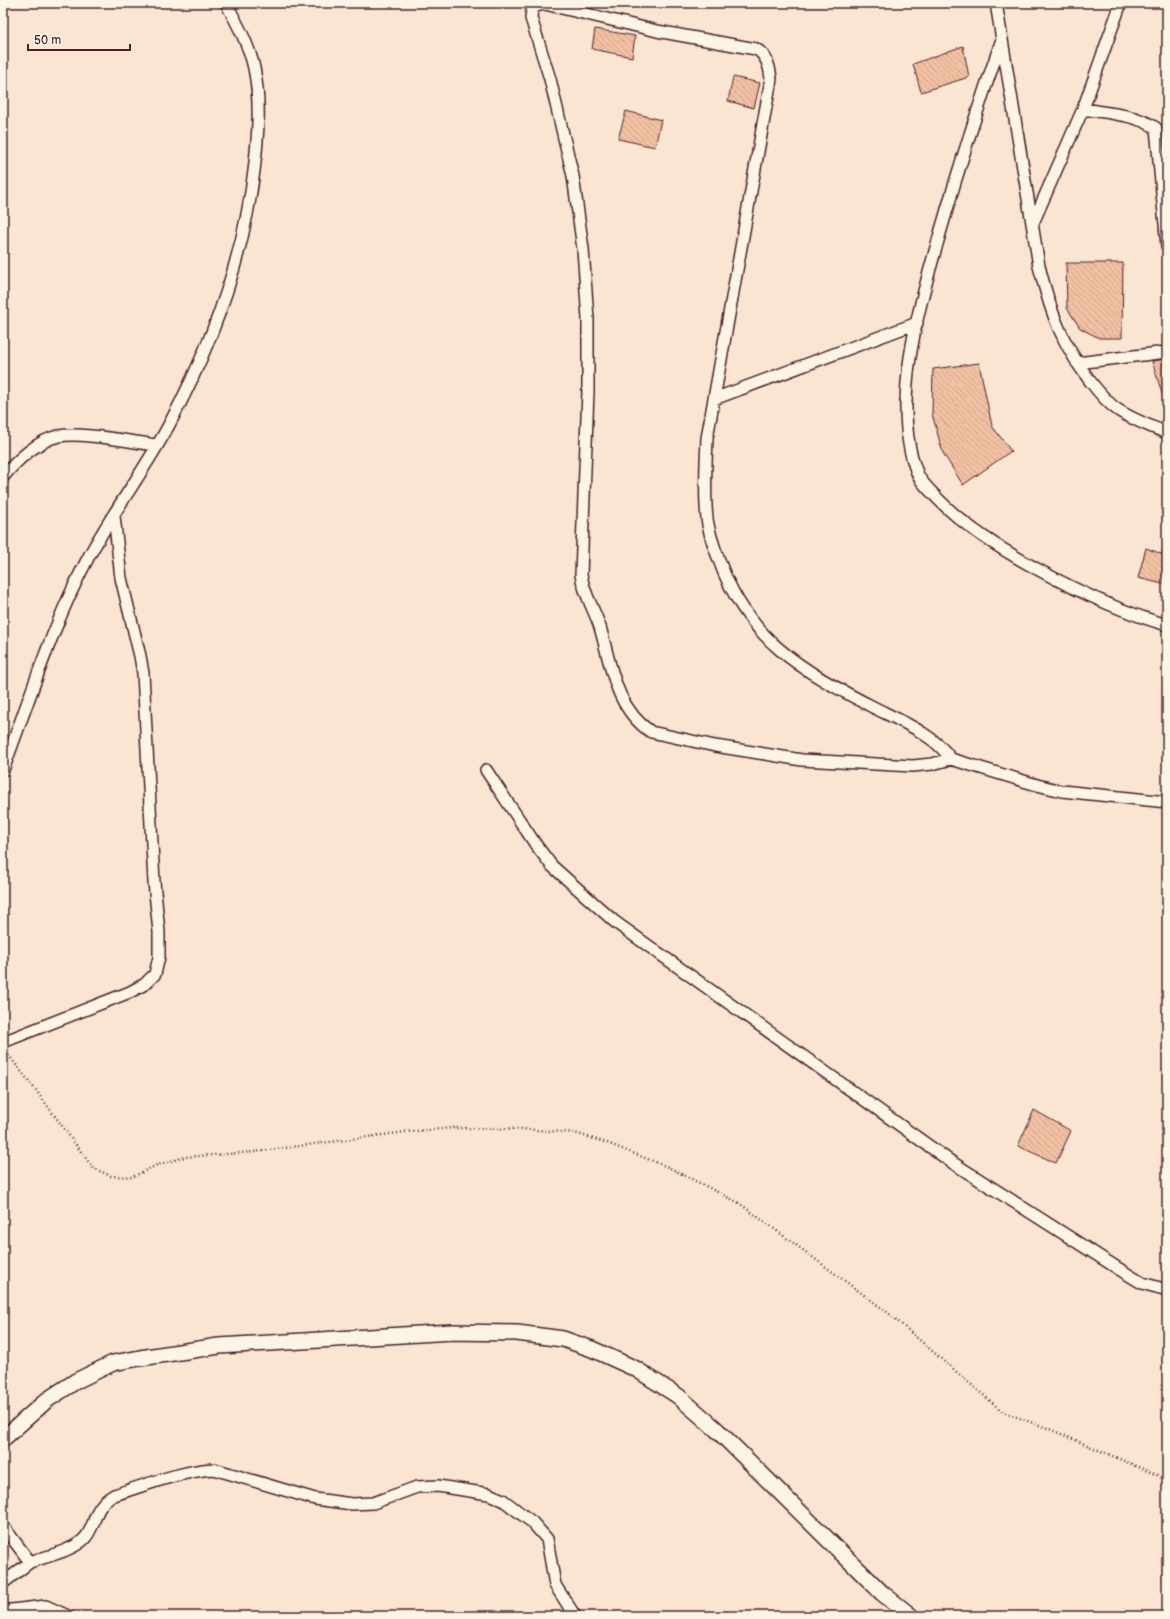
<svg xmlns="http://www.w3.org/2000/svg" width="1170" height="1619" viewBox="0 0 1170 1619" font-family="'Balsamiq Sans',sans-serif">
  <style>
    .building { fill: url(#building-back-hatch); stroke: #4a1f2b }
    .lines { fill: none; stroke-linecap: round; stroke-linejoin: round }
    .minor-casing { stroke: #4a1f2b; stroke-width: 14 }
    .secondary-casing { stroke: #4a1f2b; stroke-width: 18 }
    .path { stroke: #4a1f2b; stroke-width: 2.5; stroke-dasharray: 1 3; stroke-linecap: butt }
    .minor { stroke: #fcf5e5; stroke-width: 11 }
    .secondary { stroke: #fcf5e5; stroke-width: 15 }
  </style>
  <defs>
    <pattern id="building-back-hatch" width="6" height="6" patternUnits="userSpaceOnUse"><rect width="6" height="6" fill="#f2c0a3"/><path d="M-1 5l2 2M0 0l6 6M5-1l2 2" fill="none" stroke="#d1a58c"/></pattern>
  </defs>
  <rect width="100%" height="100%" fill="#f9e5d1"/>
  <filter id="ink" filterUnits="userSpaceOnUse"><feTurbulence type="fractalNoise" baseFrequency=".025" numOctaves="2"/><feDisplacementMap in="SourceGraphic" scale="8" xChannelSelector="R" yChannelSelector="G"/><feConvolveMatrix kernelMatrix="1 2 1 2 8 2 1 2 1" color-interpolation-filters="sRGB"/></filter>
  <g filter="url(#ink)">
    <path class="building" d="M595,29L635,36L632,57L592,49Z
      M963,46L969,77L921,92L913,64Z
      M733,77L760,83L754,108L728,101Z
      M626,111L661,120L655,147L618,139Z
      M1066,263H1123L1122,338H1099L1080,328L1067,308Z
      M1167,359V399L1164,400L1152,361Z
      M979,363L992,426L1011,451L963,485L943,453L932,414L933,369Z
      M1146,548L1167,556V585L1138,578Z
      M1034,1110L1071,1131L1056,1163L1018,1146Z"/>
    <g class="lines">
      <g class="minor-casing">
        <path id="minor" d="M996,3L1039,266C1051,313 1061,342 1090,381C1098,391 1107,403 1118,410C1133,420 1150,426 1167,433
          M1001,42C979,104 959,167 941,230C921,301 888,404 918,475C922,484 931,491 937,498C966,528 1001,549 1037,569C1079,592 1121,612 1167,625
          M1083,109C1106,113 1136,114 1156,128L1167,246
          M1033,223L1083,109L1121,3
          M1077,363L1167,352
          M714,399L917,323
          M3,477C16,461 38,440 59,436C82,432 131,442 156,445
          M951,759C933,733 898,720 871,706C801,670 747,639 719,560C714,547 709,533 707,519C704,492 706,465 707,438L771,79C770,68 767,55 756,49L657,31L545,4L536,6L532,9L531,18L550,79L573,176L583,249L588,319V391L581,575C584,594 594,609 600,627C611,665 615,708 651,732L715,746L802,760L913,766L932,764L951,759L1037,785L1062,791L1167,802
          M3,770C30,698 52,626 88,558C113,511 146,469 170,423C212,344 243,260 254,171C258,137 261,102 254,68C249,45 237,23 226,3
          M486,770L536,845L552,866L615,922L950,1161L1119,1269L1142,1283L1167,1290
          M3,1042L130,992L145,984L155,974L159,957V932L154,882L143,673L140,656L121,578L114,516
          M3,1526L30,1562L3,1583
          M30,1562C45,1557 75,1550 85,1538C98,1523 91,1508 114,1495C146,1485 180,1471 214,1469L315,1499L352,1504L373,1503L417,1487L438,1486L489,1494L503,1500L532,1522L547,1539L555,1585L575,1616
          M3,1611L46,1606L68,1616"/>
      </g>
      <g class="secondary-casing">
        <path id="secondary" d="M3,1439L47,1400L76,1381L113,1363L140,1358L219,1346L452,1332L517,1333L563,1339L592,1349L636,1369L678,1396L717,1430L882,1593L911,1616"/>
      </g>
      <path class="path" d="M6,1052L35,1089L93,1168L111,1176L132,1177L157,1165L185,1157L254,1152L405,1132L453,1128L523,1129L575,1133L607,1143L668,1167L739,1203L887,1312L1003,1412L1047,1428L1164,1478"/>
      <use href="#minor" class="minor"/>
      <use href="#secondary" class="secondary"/>
    </g>
  </g>
  <rect width="1170" height="1619" fill="none" stroke="#fcf5e5" stroke-width="16"/>
  <rect x="8" y="8" width="1154" height="1603" fill="none" stroke="#4a1f2b" stroke-width="1.5" filter="url(#ink)"/>
  <path d="M28 44v6h102v-6" fill="none" stroke="#4a1f2b" stroke-width="2"/>
  <text x="34" y="44" font-size="12" fill="#4a1f2b" stroke="#fcf5e5" stroke-width="3" paint-order="stroke">50 m</text>
</svg>
